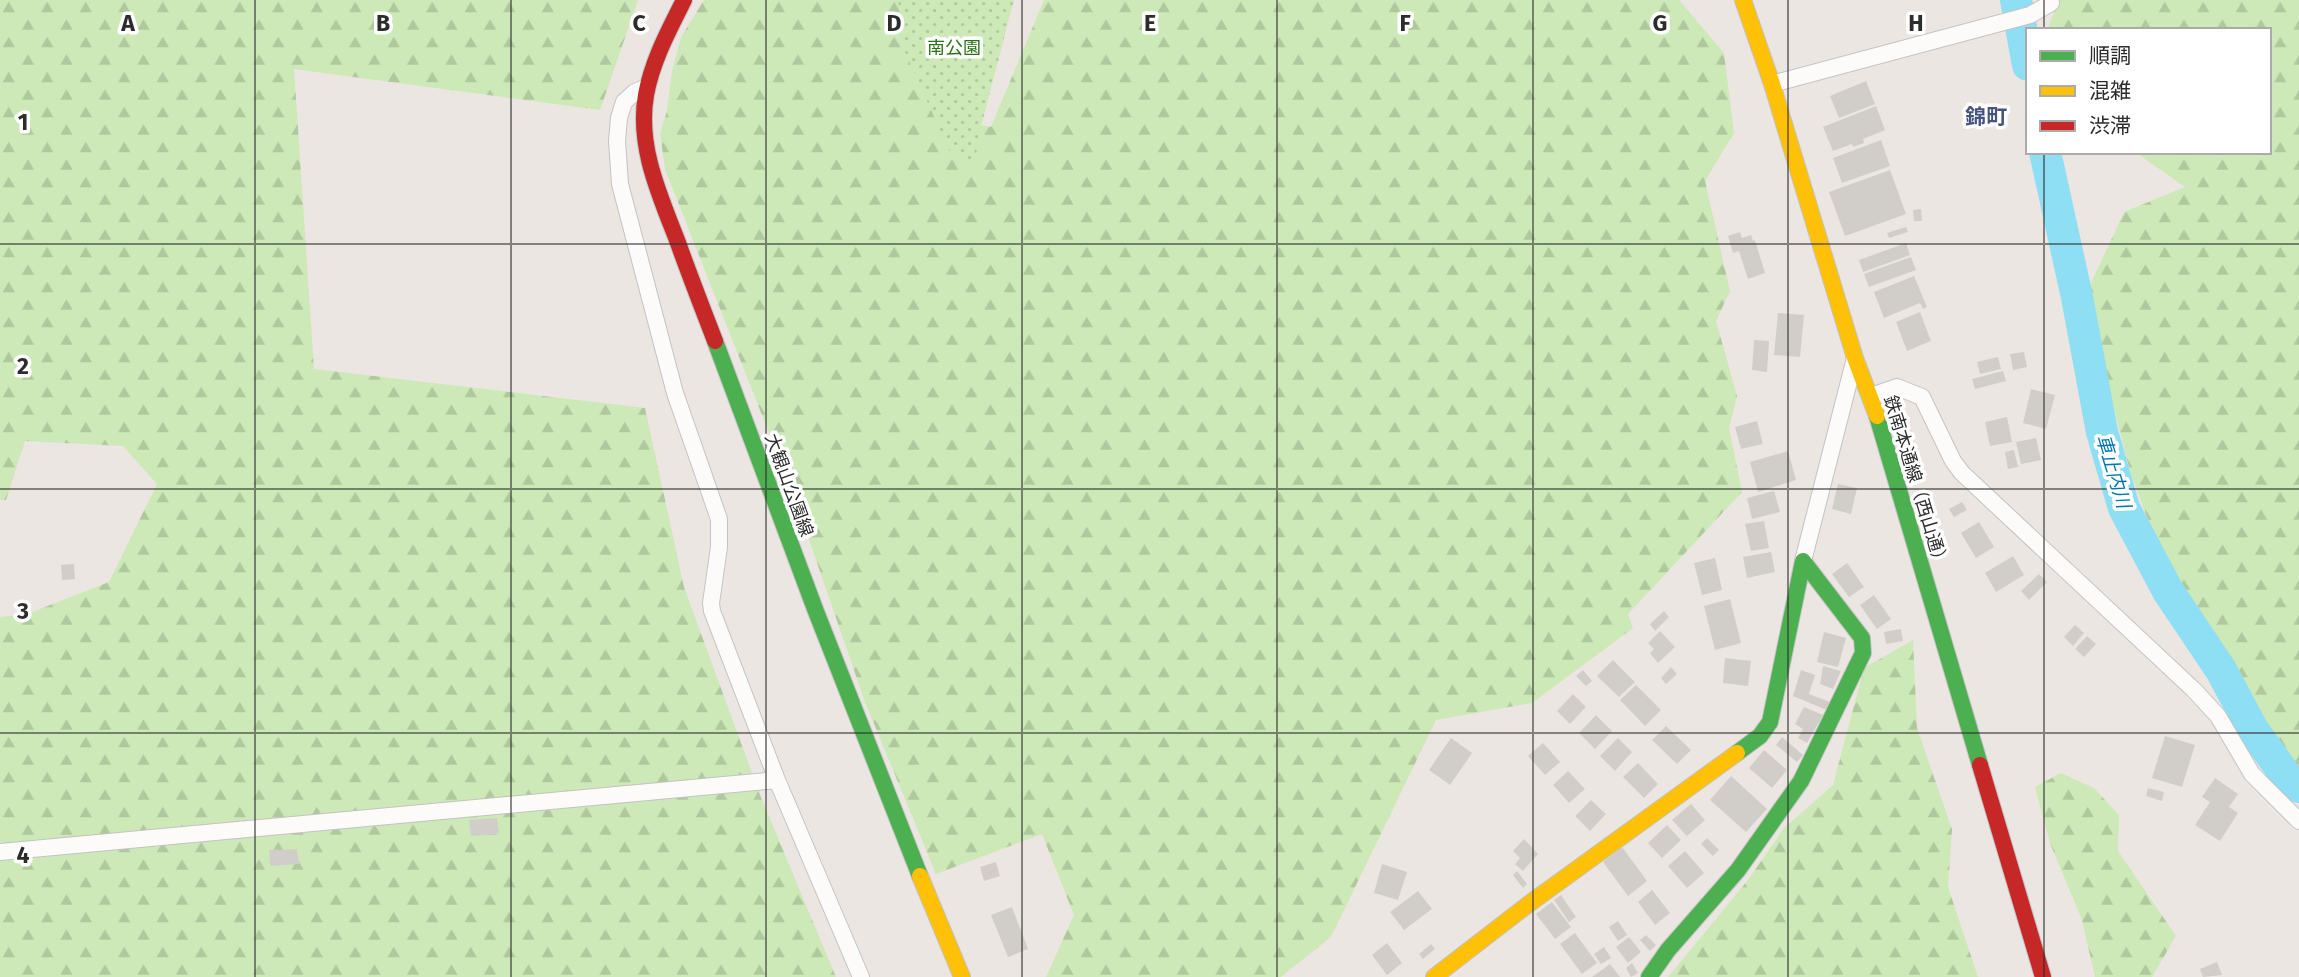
<svg xmlns="http://www.w3.org/2000/svg" width="2299" height="977" viewBox="0 0 2299 977" font-family="'Fira Sans','Noto Sans JP',sans-serif">
  <style>
    .forest { fill: url(#forest-firs) }
    .park { fill: url(#park-dots) }
    .lines { fill: none; stroke-linecap: round; stroke-linejoin: round }
    .river { stroke: #8edef4; stroke-width: 32 }
    .building { fill: #d1cec9 }
    .street-casing { stroke: #c4c3c3; stroke-width: 18 }
    .fast-casing { stroke: #c4c3c3; stroke-width: 18 }
    .slow-casing { stroke: #c4c3c3; stroke-width: 18 }
    .jam-casing { stroke: #c4c3c3; stroke-width: 18 }
    .street { stroke: #fcfbfa; stroke-width: 16 }
    .fast { stroke: #4caf50; stroke-width: 16 }
    .slow { stroke: #ffc107; stroke-width: 16 }
    .jam { stroke: #c62828; stroke-width: 16 }
    .grid { fill: none; stroke: #2c2c2c; stroke-width: 2; stroke-opacity: 0.55 }
    .labels { text-anchor: middle; stroke-width: 7; stroke-linejoin: round; paint-order: stroke }
    .park-label { font-size: 18px; fill: #2a7313; stroke: #fff }
    .street-label { font-size: 18px; fill: #2c2c2c; stroke: #fff }
    .water-label { font-size: 19px; font-style: italic; fill: #0078ac; stroke: #fff }
    .quarter-label { font-size: 21px; font-weight: bold; fill: #475482; stroke: #fff }
    .grid-label { font-size: 23px; text-anchor: middle; font-weight: bold; fill: #2c2c2c; stroke: #fff; stroke-width: 7; stroke-linejoin: round; paint-order: stroke }
  </style>
  <defs>
    <pattern id="forest-firs" width="22" height="20" patternUnits="userSpaceOnUse" patternTransform="scale(1.75)"><rect width="22" height="20" fill="#cde9b7"/><path d="M5 1l3.5 6h-7zM16 11l3.5 6h-7z" fill="#b0c89e"/></pattern>
    <pattern id="park-dots" width="8" height="8" patternUnits="userSpaceOnUse" patternTransform="scale(1.75)"><rect width="8" height="8" fill="#cde9b7"/><path d="M2 2h.1M6 6h.1" fill="none" stroke="#b0c89e" stroke-width="1.8" stroke-linecap="round"/></pattern>
  </defs>
  <rect width="100%" height="100%" fill="#ebe6e1"/>
  <path class="forest" d="M0,0H638L600,110L294,69L314,369L645,408L684,587L760,795L836,977H0V617L27,614L109,582L157,484L123,446L25,441L6,500H0Z
    M704,0H915L935,117L991,127L1044,0H1679L1724,53L1734,133L1705,181L1730,291L1716,321L1737,396L1729,428L1742,492L1628,614L1633,628L1532,703L1436,720L1331,937L1281,977H1046L1074,915L1042,834L936,874L865,702L795,499L665,169L660,133L667,111L672,71L681,37Z
    M2059,0H2299V776L2268,739L2252,712L2231,665L2201,622L2161,555L2130,471L2085,296L2124,212L2185,187L2135,152H2269V30H2047Z
    M1913,640L1917,728L1952,829L1948,887L1978,977H1668L1748,880L1784,828L1833,785L1864,668Z
    M2061,773L2094,788L2119,815L2118,851L2176,936L2152,977H2095L2082,920L2050,843L2035,787Z"/>
  <path class="park" d="M898,0H1014L972,161L949,150L905,52Z"/>
  <g class="lines">
    <path class="river" d="M2016,0L2028,65
      M2045,152L2077,297L2102,432L2124,508L2168,591L2221,670L2253,730L2287,777L2299,787"/>
  </g>
  <path class="building" d="M1866,81L1875,104L1839,118L1830,96Z
    M1876,106L1885,130L1863,139L1864,143L1853,147L1852,144L1833,151L1823,127Z
    M1881,140L1890,166L1842,183L1833,158Z
    M1890,170L1906,214L1845,236L1829,192Z
    M1921,209L1922,221H1914L1913,210Z
    M1906,227L1908,232L1889,238L1887,233Z
    M1740,232L1742,238L1751,235L1753,241L1755,240L1765,273L1748,279L1739,251L1733,253L1728,236Z
    M1906,243L1910,255L1863,272L1859,260Z
    M1911,257L1916,270L1869,287L1864,274Z
    M1914,276L1927,307L1923,309L1920,303L1884,318L1874,292Z
    M1920,312L1931,341L1907,351L1896,322Z
    M1778,313L1804,315L1800,357L1774,355Z
    M1754,340L1769,341L1767,372L1752,370Z
    M2024,352L2027,367L2013,370L2010,354Z
    M1998,357L2001,369L1980,374L1977,362Z
    M2003,371L2006,381L1975,389L1972,379Z
    M2031,389L2055,395L2046,429L2023,423Z
    M2007,417L2012,442L1990,446L1985,422Z
    M1757,421L1763,444L1741,449L1735,427Z
    M2036,438L2041,460L2021,464L2016,442Z
    M2014,450L2018,467L2008,469L2005,452Z
    M1788,451L1796,480L1758,492L1750,462Z
    M1838,484L1857,488L1851,514L1832,509Z
    M1774,491L1780,512L1752,519L1747,498Z
    M1962,502L1967,510L1954,517L1949,509Z
    M1764,521L1769,548L1751,551L1745,524Z
    M1979,522L1994,547L1976,558L1961,533Z
    M1771,552L1775,572L1747,578L1743,557Z
    M2013,556L2024,575L1996,592L1985,573Z
    M1715,558L1722,590L1702,595L1694,563Z
    M1847,563L1864,587L1849,597L1832,574Z
    M74,564L75,579L62,580L61,565Z
    M2039,574L2047,582L2029,600L2021,591Z
    M1874,595L1891,619L1877,629L1860,605Z
    M1730,599L1741,643L1715,650L1704,606Z
    M1664,611L1669,617L1655,631L1650,624Z
    M2075,625L2084,633L2073,646L2064,637Z
    M1901,629L1903,641L1886,644L1884,632Z
    M1660,631L1675,647L1658,663L1650,653L1654,649L1648,643Z
    M1824,632L1846,638L1838,667L1817,662Z
    M2087,636L2096,644L2084,657L2075,649Z
    M1725,658L1751,661L1748,686L1723,683Z
    M1613,660L1635,682L1619,697L1597,676Z
    M1823,666L1841,671L1833,689L1820,684Z
    M1671,667L1677,674L1666,684L1661,678Z
    M1583,670L1592,681L1586,686L1576,676Z
    M1801,670L1815,675L1809,694L1830,702L1827,710L1793,696Z
    M1636,685L1661,710L1645,726L1620,700Z
    M1573,694L1586,707L1570,724L1557,711Z
    M1804,707L1823,715L1807,743L1798,738L1803,729L1795,724Z
    M1596,715L1612,731L1595,749L1579,733Z
    M1666,726L1691,750L1677,764L1652,740Z
    M2165,736L2195,745L2182,787L2152,778Z
    M1782,737L1803,755L1797,762L1776,745Z
    M1451,738L1472,753L1450,785L1429,770Z
    M1618,738L1632,752L1615,771L1600,756Z
    M1543,743L1560,762L1545,775L1528,756Z
    M1764,750L1787,770L1772,788L1749,768Z
    M1638,763L1658,784L1644,798L1623,777Z
    M1568,771L1585,789L1569,803L1553,785Z
    M1731,776L1767,809L1746,832L1710,800Z
    M2215,778L2238,794L2229,807L2238,813L2220,841L2195,825L2210,802L2202,797Z
    M2148,788L2164,792L2162,801L2146,796Z
    M1591,800L1606,814L1590,831L1575,816Z
    M1691,804L1705,820L1687,836L1672,820Z
    M497,818L499,834L471,836L469,820Z
    M1667,825L1681,840L1662,858L1648,843Z
    M1707,838L1719,850L1713,856L1701,844Z
    M1524,839L1538,854L1523,871L1515,864L1520,858L1513,851Z
    M1622,847L1647,881L1628,896L1603,862Z
    M297,849L299,864L270,866L269,850Z
    M1685,851L1704,873L1687,888L1668,866Z
    M996,862L1000,876L984,881L980,867Z
    M1382,864L1407,872L1398,900L1374,893Z
    M1517,871L1527,884L1523,888L1513,875Z
    M1652,890L1670,913L1655,925L1638,902Z
    M1418,891L1432,909L1404,930L1390,912Z
    M1561,895L1576,917L1569,922L1554,900Z
    M1552,902L1571,927L1555,939L1536,914Z
    M1012,907L1028,949L1008,957L991,915Z
    M1618,921L1627,935L1618,941L1609,927Z
    M1575,933L1597,963L1582,974L1560,944Z
    M1646,935L1656,945L1650,951L1640,940Z
    M1629,937L1641,952L1628,963L1616,947Z
    M1387,943L1402,963L1387,975L1372,955Z
    M1431,944L1435,949L1423,959L1419,954Z
    M1604,947L1611,958L1601,964L1594,954Z
    M2217,962L2222,975L2203,977L2200,969Z
    M1632,963L1638,973L1631,977L1626,968Z
    M1610,964L1620,977H1592Z"/>
  <g class="lines">
    <g class="street-casing">
      <path id="street" d="M1772,84L2030,15L2051,3L2050,0
        M647,87L635,92L624,102L619,118L617,141L620,184L675,393L719,519V547L711,603L712,611L777,780L861,977
        M1871,396L1897,387L1922,397L1953,461L1962,473L2194,690L2218,716L2252,774L2299,821
        M1803,561L1855,358
        M0,852L777,780"/>
    </g>
    <g class="fast-casing">
      <path id="fast" d="M715,341L815,609L920,876
        M1877,416L1980,765
        M1649,977L1668,950L1738,870L1801,781L1863,653L1862,638L1803,561L1770,722L1760,736L1737,753"/>
    </g>
    <g class="slow-casing">
      <path id="slow" d="M1743,0L1772,84L1855,358L1877,416
        M920,876L962,977
        M1434,977L1526,906L1737,753"/>
    </g>
    <g class="jam-casing">
      <path id="jam" d="M684,0C669,30 652,61 646,95C637,145 659,194 677,240C689,274 702,307 715,341
        M1980,765L2043,977"/>
    </g>
    <use href="#street" class="street"/>
    <use href="#fast" class="fast"/>
    <use href="#slow" class="slow"/>
    <use href="#jam" class="jam"/>
  </g>
  <path class="grid" d="M255,0V977M511,0V977M766,0V977M1022,0V977M1277,0V977M1533,0V977M1788,0V977M2044,0V30M2044,152V977M0,244H2299M0,489H2299M0,733H2299"/>
  <g class="labels">
    <g class="park-label">
      <text x="954" y="54">南公園</text>
    </g>
    <g class="street-label">
      <text transform="translate(1916 482) rotate(73)" y="6">鉄南本通線（西山通）</text>
      <text transform="translate(789 485) rotate(70)" y="6">大観山公園線</text>
    </g>
    <g class="water-label">
      <text transform="translate(2114 471) rotate(73)" y="7">車止内川</text>
    </g>
    <g class="quarter-label">
      <text x="1986" y="124">錦町</text>
    </g>
  </g>
  <g class="grid-label">
    <text x="128" y="31">A</text>
    <text x="383" y="31">B</text>
    <text x="639" y="31">C</text>
    <text x="894" y="31">D</text>
    <text x="1150" y="31">E</text>
    <text x="1405" y="31">F</text>
    <text x="1660" y="31">G</text>
    <text x="1916" y="31">H</text>
    <text x="23" y="130">1</text>
    <text x="23" y="374">2</text>
    <text x="23" y="619">3</text>
    <text x="23" y="863">4</text>
  </g>
  <rect x="2026" y="28" width="245" height="126" fill="#ffffff" stroke="#ababab" stroke-width="2"/>
  <rect x="2040" y="51" width="35" height="10" fill="#4caf50" stroke="#ababab" stroke-width="2"/>
  <text x="2089" y="63" font-size="21" fill="#2c2c2c">順調</text>
  <rect x="2040" y="86" width="35" height="10" fill="#ffc107" stroke="#ababab" stroke-width="2"/>
  <text x="2089" y="98" font-size="21" fill="#2c2c2c">混雑</text>
  <rect x="2040" y="121" width="35" height="10" fill="#c62828" stroke="#ababab" stroke-width="2"/>
  <text x="2089" y="133" font-size="21" fill="#2c2c2c">渋滞</text>
</svg>
